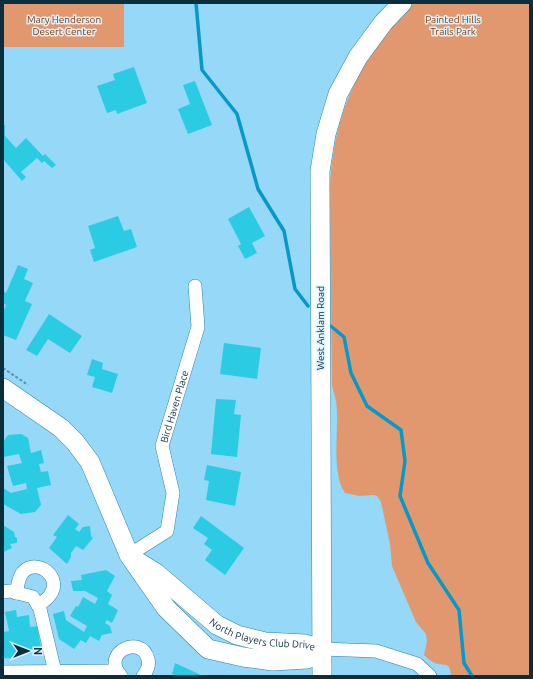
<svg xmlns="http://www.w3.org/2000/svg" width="533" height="679" viewBox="0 0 533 679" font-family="Ubuntu,sans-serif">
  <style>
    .green { fill: #e2986e }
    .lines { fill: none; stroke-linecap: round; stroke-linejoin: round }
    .stream { stroke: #0599ca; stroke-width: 3.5 }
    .building { fill: #2bcce3 }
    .street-casing { stroke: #2984a9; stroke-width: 14 }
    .secondary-casing { stroke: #2984a9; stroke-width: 20 }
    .path { stroke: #5b91ab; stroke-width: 2; stroke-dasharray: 3 2; stroke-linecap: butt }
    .street { stroke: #fff; stroke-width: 13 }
    .secondary { stroke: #fff; stroke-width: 19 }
    .labels { text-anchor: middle; stroke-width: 3; stroke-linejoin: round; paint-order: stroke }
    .park-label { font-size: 10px; fill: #823b05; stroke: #dbf2ff }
    .street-label { font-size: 10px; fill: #092f3f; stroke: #dbf2ff }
  </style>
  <rect width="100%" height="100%" fill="#96d8f8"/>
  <path class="green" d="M3,3H124V47H3Z
    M414,3H530V676H451C450,661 446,667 435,663C431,662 427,657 424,655L427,641L426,634L416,622L392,566L390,544L381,502L377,496L373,495L359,496L345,493C330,470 340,427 336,401C335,396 333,390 332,386L330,186C333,133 346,91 376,47C386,31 402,17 414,3Z"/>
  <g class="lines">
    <path class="stream" d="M196,3L202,70L237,114L258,189L284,231L295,289L308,306
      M327,323L344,337L351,373L367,406L401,430L405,461L400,496L428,563L459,610L464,663L472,676"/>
  </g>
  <path class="building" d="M134,67L147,103L117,114L116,110L107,113L97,86L115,80L113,74Z
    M195,81L212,125L188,134L178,109L190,104L183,85Z
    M3,125H5V136L16,148L26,138L43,156L45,154L56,165L52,168L44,161L42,163L37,158L21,172L26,177L22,181L3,159Z
    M249,207L265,236L252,243L257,253L245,259L238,246L241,244L228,219Z
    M118,216L124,231L131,229L137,247L94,262L90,250L95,248L88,226Z
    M18,265L28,269L24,279L33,283L25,301L32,304L16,340L3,335V313L6,305L3,303V291L6,293Z
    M49,314L82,336L70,353L48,339L37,356L26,350Z
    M224,343L261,348L257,379L220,374Z
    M92,359L103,363L102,369L118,374L112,393L92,387L95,377L87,375Z
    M216,399L236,400L234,414L241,415L237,457L211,454Z
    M21,434L28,438L31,453L41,450L44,463L39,464L41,472L48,471L51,485L37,488L41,505L35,512L21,514L3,504V488L11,493L27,489L26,483L13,486L7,466L22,463L19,454L3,457V442L8,435Z
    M207,465L241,472L235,506L206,500L209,481L204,480Z
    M68,515L79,524L75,529L79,532L83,527L90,526L91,536L93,538L83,550L76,546L71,553V557L67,564L49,548L57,537L53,535Z
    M201,516L244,548L225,575L205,560L212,550L204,544L208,538L193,528Z
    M3,525L14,532L15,537L17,538V543L10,544L12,548L3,552Z
    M106,570L115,576L107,591L112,595L108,604L118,610L112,623L107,620L105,623L110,626L112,633L102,635L99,641L90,636L86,643L81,640L74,649L59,639L53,614L64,611L66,620L84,632L87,626L70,616L76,606L78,607L83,597L95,604L98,598L85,591H73L71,581L82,580L81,575Z
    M16,610L17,617L29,615L30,627L37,626L41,648L40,654L33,653L26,654V652L22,653V649L20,650L16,654L15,659L4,658V646L3,632L9,631L5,612Z
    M175,663L203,676H177L172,674Z"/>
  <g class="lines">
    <g class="street-casing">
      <g id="street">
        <path id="s1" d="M129,555L167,531L173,493L162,446L198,327L195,286"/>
        <path d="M3,592L10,591L33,597L40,609L55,672"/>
        <path d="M16,593C18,586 18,578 23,572C38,557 63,578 50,595C47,600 42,602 38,605"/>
        <path d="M322,649L376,651L417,664L430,676"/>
        <path d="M3,672L117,671"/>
        <path d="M121,676C100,653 141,633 148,659C150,666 147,671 143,676"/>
      </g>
    </g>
    <g class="secondary-casing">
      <g id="secondary">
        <path d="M3,388L61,428L75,442L90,462L129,555L166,608L208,649L243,657L273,661L307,659L322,649"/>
        <path id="s2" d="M140,563L156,573L217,625L237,635L265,642L305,644L322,649"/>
        <path d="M322,676L320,171L326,134L338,94L358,57L383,23L402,3"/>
      </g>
    </g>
    <path class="path" d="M3,368L28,385"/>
    <use href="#street" class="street"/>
    <use href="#secondary" class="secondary"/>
  </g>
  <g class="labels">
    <g class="park-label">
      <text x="64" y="23">Mary Henderson<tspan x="64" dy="12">Desert Center</tspan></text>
      <text x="453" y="23">Painted Hills<tspan x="453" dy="12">Trails Park</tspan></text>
    </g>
    <g class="street-label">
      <text transform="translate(320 328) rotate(-90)" y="4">West Anklam Road</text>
      <text dy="4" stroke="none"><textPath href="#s1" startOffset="173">Bird Haven Place</textPath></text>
      <text dy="4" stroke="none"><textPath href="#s2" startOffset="146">North Players Club Drive</textPath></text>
    </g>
  </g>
  <rect width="533" height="679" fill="none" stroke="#092f3f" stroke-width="8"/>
  <g transform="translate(28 651) rotate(90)" stroke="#dbf2ff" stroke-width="3" paint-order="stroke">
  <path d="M0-3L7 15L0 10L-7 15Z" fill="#092f3f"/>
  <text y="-6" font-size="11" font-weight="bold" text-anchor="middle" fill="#092f3f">N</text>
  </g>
</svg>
